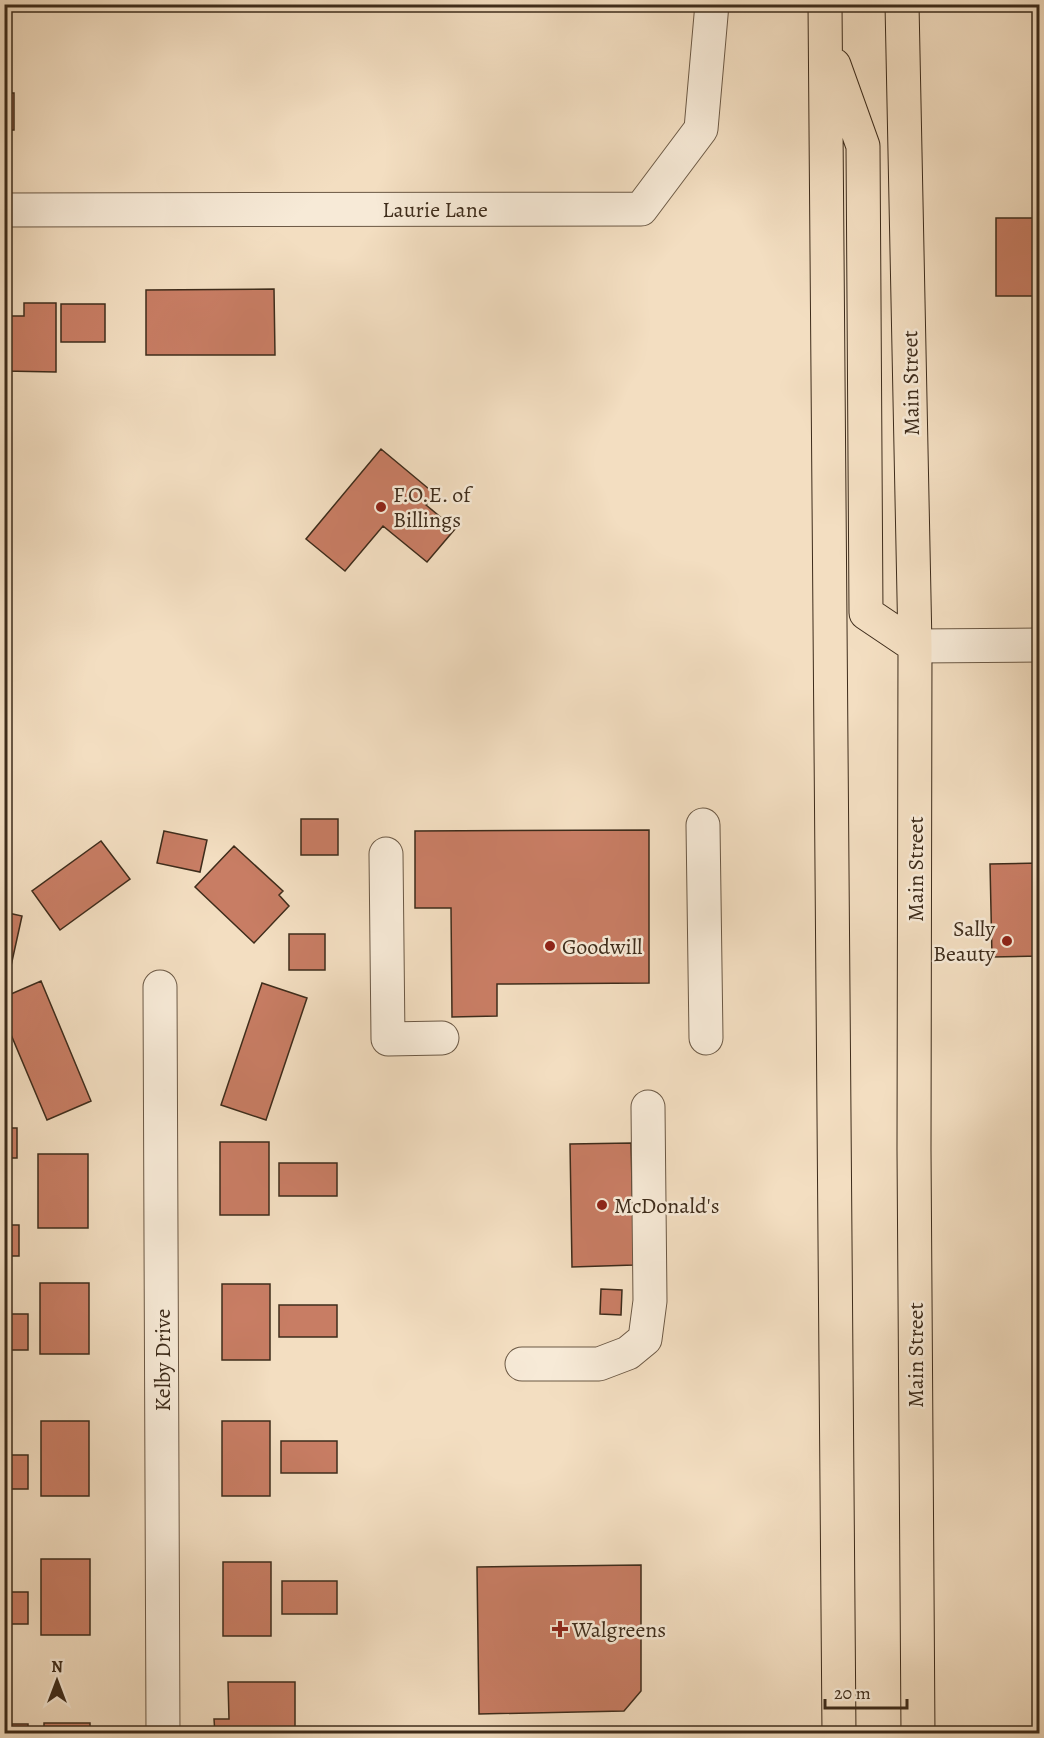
<svg xmlns="http://www.w3.org/2000/svg" width="1044" height="1738" viewBox="0 0 1044 1738" font-family="Alegreya,serif">
  <style>
    .building { fill: #c87d64; stroke: #3e2c1b; stroke-width: 1.5 }
    .lines { fill: none; stroke-linecap: round; stroke-linejoin: round }
    .minor-casing { stroke: #6b5844; stroke-width: 35 }
    .major-casing { stroke: #3e2c1b; stroke-width: 35 }
    .minor { stroke: #f7ead7; stroke-width: 33 }
    .major { stroke: #f3dec1; stroke-width: 33 }
    .poi-dot { fill: #8f2418; stroke: #f7ead7; stroke-width: 2 }
    .labels { text-anchor: middle; stroke-width: 5; stroke-linejoin: round; paint-order: stroke }
    .street-label { font-size: 22px; fill: #3e2c1b; stroke: #f7ead7 }
    .poi-label { font-size: 22px; fill: #3e2c1b; stroke: #f7ead7; text-anchor: start }
  </style>
  <rect width="100%" height="100%" fill="#f3dec1"/>
  <filter id="stains"><feTurbulence type="fractalNoise" baseFrequency=".00333" numOctaves="4"/><feColorMatrix values="0 0 0 0 .2 0 0 0 0 .09 0 0 0 0 .02 0 0 0 .5 -.17"/></filter>
  <radialGradient id="worn" r=".72"><stop offset=".6" stop-color="#630" stop-opacity="0"/><stop offset="1" stop-color="#630" stop-opacity=".3"/></radialGradient>
  <path class="building" d="M4,93H14V130H4Z
    M996,218H1040V296H996Z
    M274,289L275,355H146V290Z
    M24,303H56V372L4,371V316H24Z
    M61,304H105V342H61Z
    M381,449L435,494L426,505L455,529L427,562L383,526L345,571L306,539Z
    M301,819H338V855H301Z
    M649,830V983L497,984V1016L452,1017L451,908H415V831Z
    M164,831L207,840L200,872L157,863Z
    M101,841L130,879L60,930L32,891Z
    M234,846L283,891L279,895L289,906L254,943L195,887Z
    M1040,863V956L992,957L990,864Z
    M4,912L22,916L9,975L4,974Z
    M289,934H325V970H289Z
    M41,981L91,1101L47,1120L4,1018V997Z
    M262,983L307,998L266,1120L221,1105Z
    M4,1128H17V1158H4Z
    M220,1142H269V1215H220Z
    M631,1143L634,1265L572,1267L570,1144Z
    M38,1154H88V1228H38Z
    M279,1163H337V1196H279Z
    M4,1225H19V1256H4Z
    M40,1283H89V1354H40Z
    M222,1284H270V1360H222Z
    M601,1289L622,1290L621,1315L600,1314Z
    M279,1305H337V1337H279Z
    M4,1314H28V1350H4Z
    M41,1421H89V1496H41Z
    M222,1421H270V1496H222Z
    M281,1441H337V1473H281Z
    M4,1455H28V1489H4Z
    M41,1559H90V1635H41Z
    M223,1562H271V1636H223Z
    M641,1565V1691L624,1711L479,1714L477,1567Z
    M282,1581H337V1614H282Z
    M4,1592H28V1624H4Z
    M228,1682H295V1734H215L214,1719H229Z
    M44,1723H90V1734H44Z
    M4,1724H28V1734H4Z"/>
  <g class="lines">
    <g class="minor-casing">
      <path id="minor" d="M4,210L641,209L701,129L712,4
        M915,646L1040,645
        M703,825L706,1038
        M386,854L388,1039L442,1038
        M160,987L163,1734
        M522,1364H599L628,1353L645,1339L650,1301L648,1107"/>
    </g>
    <g class="major-casing">
      <path id="major" d="M825,4L839,1734
        M902,4L915,646L914,1149L918,1734
        M834,65L863,146L866,613L915,646"/>
    </g>
    <use href="#minor" class="minor"/>
    <use href="#major" class="major"/>
  </g>
  <g class="poi-dot">
    <circle cx="381" cy="507" r="6"/>
    <circle cx="1007" cy="941" r="6"/>
    <circle cx="550" cy="946" r="6"/>
    <circle cx="602" cy="1205" r="6"/>
    <path d="M557 1620h6v6h6v6h-6v6h-6v-6h-6v-6h6z"/>
  </g>
  <g class="labels">
    <g class="street-label">
      <text x="435" y="217">Laurie Lane</text>
      <text transform="translate(910 383) rotate(-91)" y="8">Main Street</text>
      <text transform="translate(915 869) rotate(-90)" y="8">Main Street</text>
      <text transform="translate(915 1355) rotate(-90)" y="8">Main Street</text>
      <text transform="translate(162 1360) rotate(-90)" y="8">Kelby Drive</text>
    </g>
    <g class="poi-label">
      <text x="393" y="502">F.O.E. of<tspan x="393" dy="25">Billings</tspan></text>
      <text x="995" y="936" text-anchor="end">Sally<tspan x="995" dy="25">Beauty</tspan></text>
      <text x="562" y="954">Goodwill</text>
      <text x="614" y="1213">McDonald's</text>
      <text x="572" y="1637">Walgreens</text>
    </g>
  </g>
  <rect width="1044" height="1738" fill="none" stroke="#f3dec1" stroke-width="24"/>
  <rect x="6" y="6" width="1032" height="1726" fill="none" stroke="#3e2c1b" stroke-width="3"/>
  <rect x="12" y="12" width="1020" height="1714" fill="none" stroke="#3e2c1b" stroke-width="1.5"/>
  <g transform="translate(57 1681)" stroke="#f7ead7" stroke-width="4.5" paint-order="stroke">
  <path d="M0-4.5L10 22L0 15L-10 22Z" fill="#3e2c1b"/>
  <text y="-9" font-size="16" font-weight="bold" text-anchor="middle" fill="#3e2c1b">N</text>
  </g>
  <path d="M825 1699v9h82v-9" fill="none" stroke="#3e2c1b" stroke-width="3"/>
  <text x="834" y="1699" font-size="18" fill="#3e2c1b" stroke="#f7ead7" stroke-width="4.5" paint-order="stroke">20 m</text>
  <rect width="100%" height="100%" filter="url(#stains)"/>
  <rect width="100%" height="100%" fill="url(#worn)"/>
</svg>
